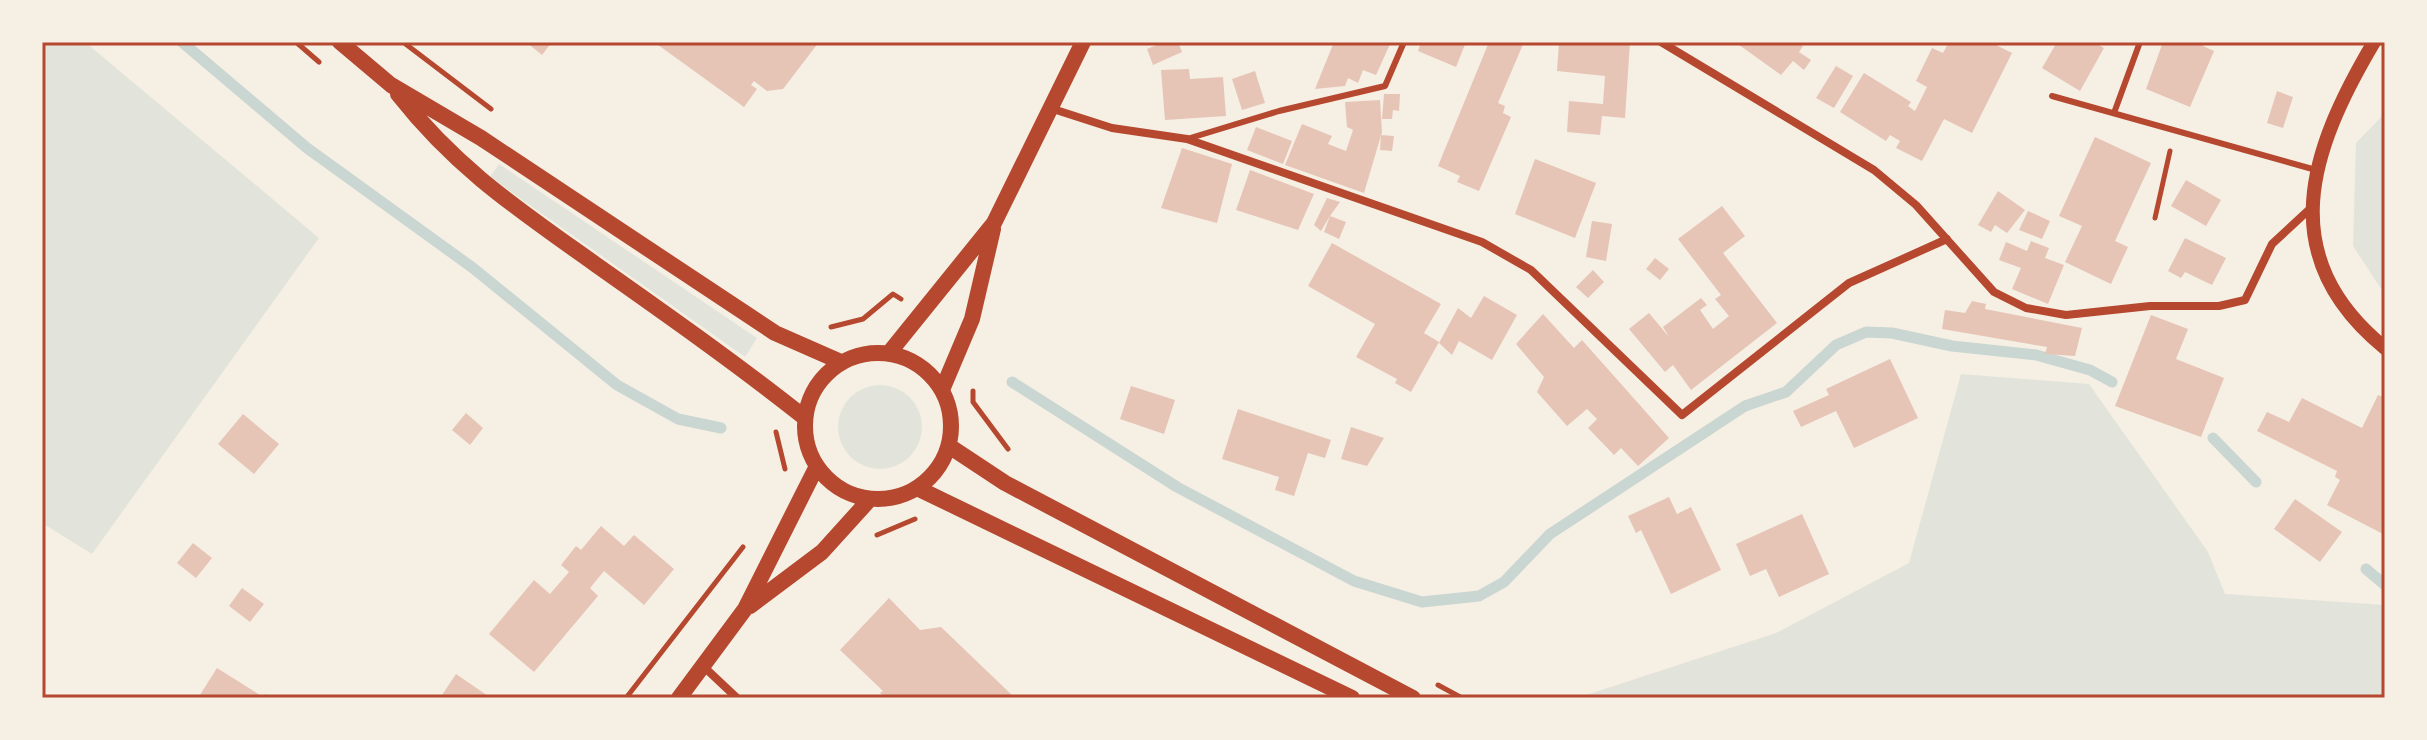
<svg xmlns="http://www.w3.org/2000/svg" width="2427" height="740" viewBox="0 0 2427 740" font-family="Jost,sans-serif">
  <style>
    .green { fill: #e2e4dc }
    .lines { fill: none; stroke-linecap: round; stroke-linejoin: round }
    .stream { stroke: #c9d6d2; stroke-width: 11 }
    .building { fill: #e6c5b7 }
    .path { stroke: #b5482f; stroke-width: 5 }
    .service { stroke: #b5482f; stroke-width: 6 }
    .minor { stroke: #b5482f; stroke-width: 8 }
    .tertiary { stroke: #b5482f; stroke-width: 14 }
    .secondary { stroke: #b5482f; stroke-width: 16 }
    .neatline { fill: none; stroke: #b5482f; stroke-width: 3 }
  </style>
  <rect width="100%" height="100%" fill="#f6efe4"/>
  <path class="green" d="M42,42H85L319,238L92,554L42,523Z
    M2385,113V295L2353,246L2356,143Z
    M499,164L757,338L745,357L490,177Z
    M1961,374L2089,384L2208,552L2225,594L2385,605V698H1577L1776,633L1909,563Z
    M838 427a42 42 0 1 1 84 0a42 42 0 1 1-84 0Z"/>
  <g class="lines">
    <path class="stream" d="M182,42L307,148L473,268L617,385L678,419L721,428
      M1012,382L1177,487L1354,581L1422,602L1479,596L1504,582L1550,534L1745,406L1786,392L1836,345L1866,332L1892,333L1952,346L2036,355L2090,370L2112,382
      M2213,438L2256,482
      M2366,569L2385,585"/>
  </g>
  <path class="building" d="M526,42H552L542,55Z
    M654,42H819L783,89L767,91L754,81L751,85L757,89L744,107Z
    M1164,42H1178L1182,52L1153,65L1147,49Z
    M1334,42H1391L1376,75L1363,70L1358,83L1348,78L1345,86L1315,89Z
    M1421,42H1466L1456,67L1418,51Z
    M1489,42H1524L1498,103L1505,106L1503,113L1511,117L1479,191L1457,182L1460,176L1438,166Z
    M1559,42H1630L1625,118L1602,116L1600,135L1567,132L1569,101L1603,104L1605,76L1557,71Z
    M1735,42H1799L1803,46L1799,52L1811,60L1804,70L1793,61L1781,75Z
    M1949,42H1990L2012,53L1972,133L1944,119L1922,161L1896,148L1900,141L1890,135L1886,141L1840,112L1864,73L1911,102L1908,106L1915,111L1927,87L1916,81L1932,48L1943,53Z
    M2057,42H2094L2104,48L2080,91L2042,68Z
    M2163,42H2204L2203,46L2214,51L2190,107L2146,89Z
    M1836,66L1853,76L1834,108L1816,98Z
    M1189,69L1190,79L1223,77L1226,116L1165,120L1161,70Z
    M1255,71L1265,103L1242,110L1232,79Z
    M2277,91L2293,97L2283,128L2267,123Z
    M1384,94H1400L1399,111L1393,110L1392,119H1382Z
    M1380,100L1382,132L1364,193L1285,165L1302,124L1332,136L1328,144L1346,151L1353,130L1347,127L1345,102Z
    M1256,127L1292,141L1283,164L1247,150Z
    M1381,135L1394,136L1392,151L1380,150Z
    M2095,137L2151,163L2115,241L2128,247L2111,284L2065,262L2082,226L2059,216Z
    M1182,148L1232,164L1217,223L1161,208Z
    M1535,159L1596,183L1575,238L1515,214Z
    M1250,170L1314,194L1298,230L1236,210Z
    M2186,180L2221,200L2206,226L2171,206Z
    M1998,191L2025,210L2007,233L1995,225L1991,232L1978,225Z
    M1327,198L1340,202L1330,216L1346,222L1339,239L1324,232L1330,216L1321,231L1314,225Z
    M1722,206L1745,236L1723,253L1777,323L1691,390L1673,365L1665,372L1629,329L1649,313L1669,337L1663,327L1701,298L1707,305L1700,310L1713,329L1729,316L1715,299L1721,295L1678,239Z
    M2028,211L2050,221L2042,239L2019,230Z
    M1592,221L1612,224L1606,261L1586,257Z
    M2185,238L2226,258L2212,285L2185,272L2181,278L2168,271Z
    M2031,241L2049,248L2045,258L2064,265L2048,304L2012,289L2021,268L1999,260L2006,242L2027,251Z
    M1332,243L1441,304L1424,333L1439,342L1411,392L1395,383L1397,379L1356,357L1375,324L1308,286Z
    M1655,258L1669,269L1660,280L1646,269Z
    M1593,270L1604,282L1588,298L1576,287Z
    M1484,296L1517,315L1492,360L1459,341L1452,355L1439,343L1458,308L1471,318Z
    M1972,301L1986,304L1985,309L2082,328L2075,356L2045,354L2047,347L1942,329L1945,310L1965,313Z
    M1543,314L1574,348L1582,340L1669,438L1638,466L1621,448L1614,455L1588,428L1597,419L1587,409L1567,426L1537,392L1544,377L1516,344Z
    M2151,315L2188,329L2176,359L2224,378L2201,437L2115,406Z
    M1890,359L1918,418L1854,448L1836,411L1801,427L1793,411L1829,395L1826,389Z
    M1131,386L1175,400L1164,434L1120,419Z
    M2378,395L2385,398V535L2327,505L2340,480L2335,477L2337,471L2257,431L2267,412L2289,422L2302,398L2362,428Z
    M1238,409L1331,440L1325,458L1308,453L1294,496L1275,490L1279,477L1222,459Z
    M466,413L483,428L470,445L452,430Z
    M243,414L279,444L254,474L218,444Z
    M1351,427L1384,438L1367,466L1341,459Z
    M1669,497L1677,514L1691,507L1721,570L1671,594L1641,530L1636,533L1628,516Z
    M2295,499L2342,532L2320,562L2274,529Z
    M1802,514L1829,574L1779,597L1766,569L1750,576L1736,544Z
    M601,526L624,546L634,535L674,569L644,605L604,571L590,588L598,596L534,672L489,634L534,580L550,594L569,572L561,565L576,546L581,550Z
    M193,543L212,558L196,578L177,563Z
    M242,588L264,604L250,622L229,606Z
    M889,598L920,630L941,627L1015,698H885L880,693L883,691L840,650Z
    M217,668L263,697L265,694L271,698H198Z
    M456,674L491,698H440Z"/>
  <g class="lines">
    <path class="path" d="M296,42L319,62
      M403,42L491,109
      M2155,218L2170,151
      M831,327L863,319L893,294L901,299
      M973,391V402L1008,449
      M776,432L785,469
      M877,535L915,519
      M1438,685L1462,698
      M626,698L743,547"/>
    <path class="service" d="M2052,96L2316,170
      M2114,113L2140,42
      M1187,139L1279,111L1385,86L1404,42"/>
    <path class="minor" d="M1661,42L1874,170L1916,205L1994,292L2026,308L2066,315L2150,306H2219L2245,300L2272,244L2312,207
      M1053,109L1112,128L1187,139L1482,242L1531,270L1682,415L1849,283L1947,239
      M703,666L737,698"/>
    <path class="tertiary" d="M2374,42C2310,150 2272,256 2385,348"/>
    <path class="secondary" d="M340,42L391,85L481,138L775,333L841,362
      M398,94C457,169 518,209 595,264C666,314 737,364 805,418
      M805 426a73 73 0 1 1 146 0a73 73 0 1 1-146 0Z
      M889,353L994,223L1083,42
      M942,390L972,319L993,229
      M949,446L1005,483L1413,698
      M917,488L1352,698
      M750,606L822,552L870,499
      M679,698L745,609L817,466"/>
  </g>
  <rect width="2427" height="740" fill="none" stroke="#f6efe4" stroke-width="88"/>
  <rect x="44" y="44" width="2339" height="652" class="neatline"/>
</svg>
